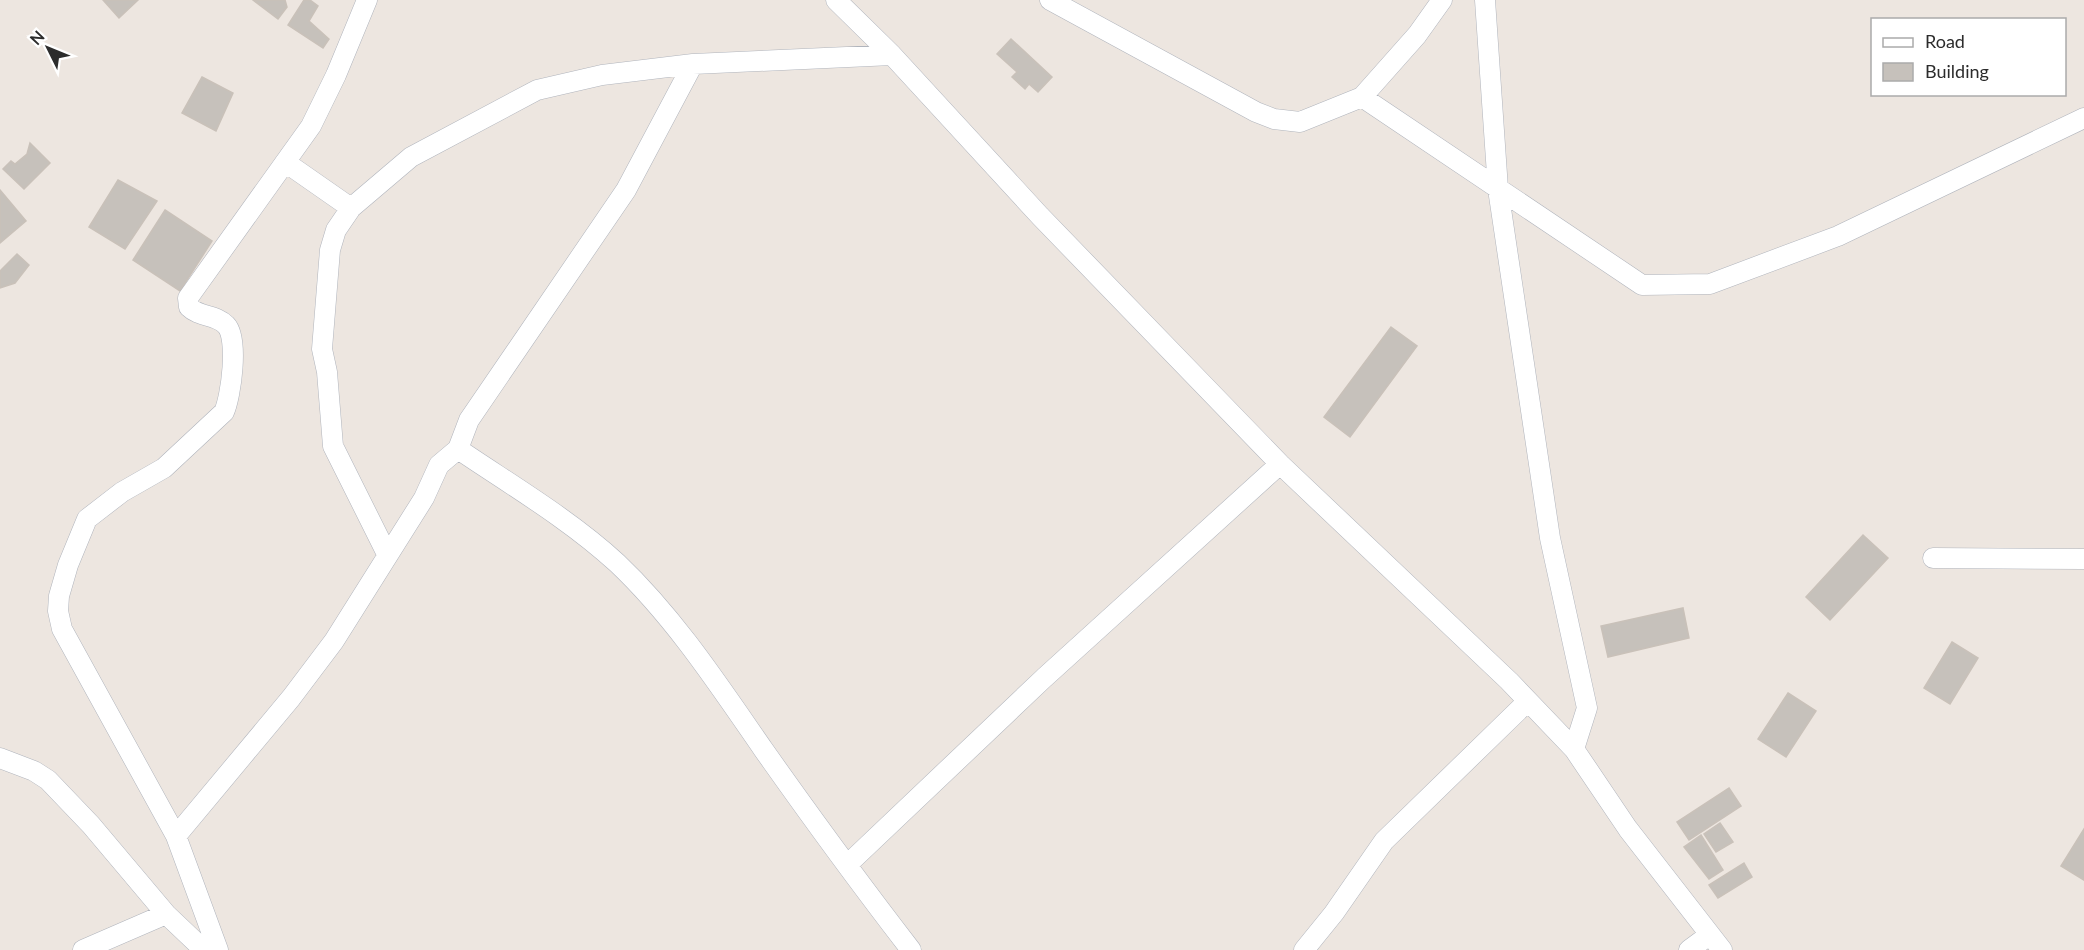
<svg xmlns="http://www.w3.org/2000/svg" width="2084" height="950" viewBox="0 0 2084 950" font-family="Lato,sans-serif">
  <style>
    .building { fill: #c6c1bb; stroke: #c9c1b9; stroke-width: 1.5 }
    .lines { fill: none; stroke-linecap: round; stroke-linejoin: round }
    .minor-casing { stroke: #b0b4bc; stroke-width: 21 }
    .minor { stroke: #fff; stroke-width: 20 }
  </style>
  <rect width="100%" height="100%" fill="#ede6e0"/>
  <path class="building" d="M103,0H138L119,18Z
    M253,0H285L287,7L278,19Z
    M304,0H310L318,6L309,21L329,39L323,48L288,25Z
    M1011,39L1052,77L1038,92L1029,84L1025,89L1012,77L1017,72L997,54Z
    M202,77L233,93L216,131L182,113Z
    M30,143L50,163L24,189L3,169L11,161L15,164L27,154Z
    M118,180L157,201L125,249L89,227Z
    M0,190L26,221L0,243Z
    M165,210L212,241L180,291L133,260Z
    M17,254L29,265L15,283L0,288V271Z
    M1391,327L1417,346L1350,437L1324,417Z
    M1863,535L1888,558L1830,620L1806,597Z
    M1683,608L1689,638L1608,657L1601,626Z
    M1952,642L1978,658L1950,704L1924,688Z
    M1788,693L1816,711L1786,757L1758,739Z
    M1729,788L1741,806L1689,840L1677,822Z
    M1720,823L1733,842L1716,852L1704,834Z
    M2084,829V880L2061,866Z
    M1701,835L1723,870L1709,879L1684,847Z
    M1744,863L1752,877L1718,898L1709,885Z"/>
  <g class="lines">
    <g class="minor-casing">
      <path id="minor" d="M836,0L892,55L1040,216L1280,464L1509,681L1574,749L1628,829L1722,950
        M1050,0L1256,112L1274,119L1300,122L1362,97L1417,35L1442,0
        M1485,0L1498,189L1550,538L1587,708L1574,749
        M1362,97L1642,285L1710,284L1838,236L2084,118
        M285,162L351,208
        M458,449C511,485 569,519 617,563C674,617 718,684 763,749C811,817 860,884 911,950
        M387,554L333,446L327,372L322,349L330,250L336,230L351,208L411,157L537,90L602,75L693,64L892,55
        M1933,558L2084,559
        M0,758L34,771L48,780L91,825L166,914L204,950
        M176,836L291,698L334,641L424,498L439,465L458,449L469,420L626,190L693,64
        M847,865L1044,678L1280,464
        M83,950L166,914
        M218,950L176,836L62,629L58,611L59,596L68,565L87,519L122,492L164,468L224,412C231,397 239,338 226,325C217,315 199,317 189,307L188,298L311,126L336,75L367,0
        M1304,950L1334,913L1384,841L1528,701
        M1689,950L1708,936"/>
    </g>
    <use href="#minor" class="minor"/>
  </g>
  <rect x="1871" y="18" width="195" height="78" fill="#ffffff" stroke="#ababab" stroke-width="1.5"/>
  <rect x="1883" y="38" width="30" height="9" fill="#ffffff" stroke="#ababab" stroke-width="1.5"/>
  <text x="1925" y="48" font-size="18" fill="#2c2c2c">Road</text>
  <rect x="1883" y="63" width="30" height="18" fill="#c6c1bb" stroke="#ababab" stroke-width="1.5"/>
  <text x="1925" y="78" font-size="18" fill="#2c2c2c">Building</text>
  <g transform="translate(48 48) rotate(313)" stroke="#ffffff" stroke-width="4.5" paint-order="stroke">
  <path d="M0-4.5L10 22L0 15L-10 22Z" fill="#2c2c2c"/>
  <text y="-9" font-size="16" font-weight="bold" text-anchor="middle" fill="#2c2c2c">N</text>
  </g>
</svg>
